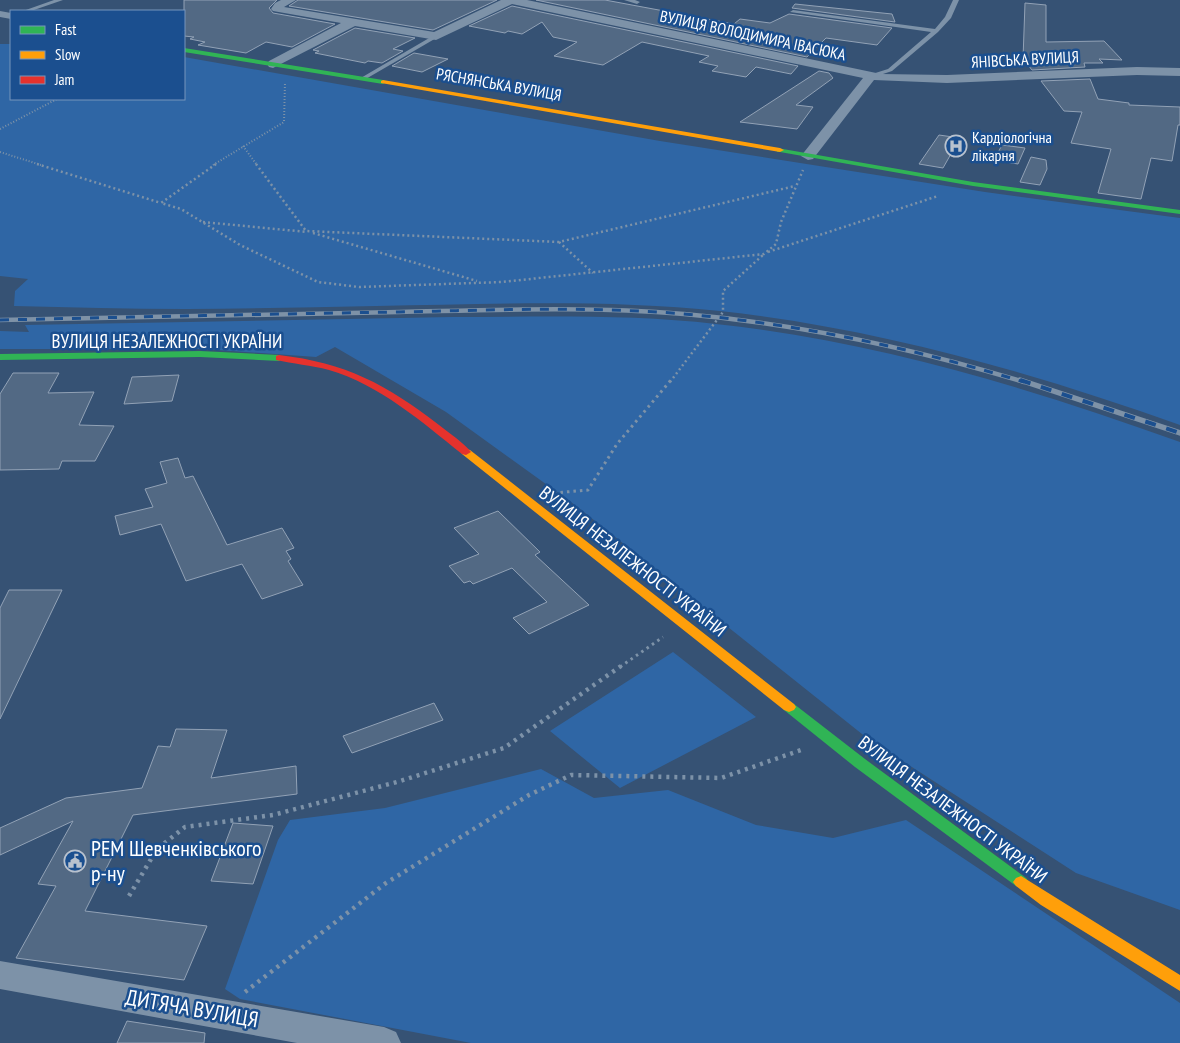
<svg xmlns="http://www.w3.org/2000/svg" width="1180" height="1043" viewBox="0 0 1180 1043" font-family="'PT Sans Narrow',sans-serif">
  <style>
    .green { fill: #2f66a5 }
    .building { fill: #526984; stroke: #92a2b6 }
    .lines { fill: none; stroke-linecap: round; stroke-linejoin: round }
    .path-far3 { stroke: #7d92a8; stroke-width: 2; stroke-dasharray: 1 2; stroke-linecap: butt }
    .path-far2 { stroke: #7d92a8; stroke-width: 2.5; stroke-dasharray: 2 3; stroke-linecap: butt }
    .path-far1 { stroke: #7d92a8; stroke-width: 3; stroke-dasharray: 2.5 4; stroke-linecap: butt }
    .path { stroke: #7d92a8; stroke-width: 4.5; stroke-dasharray: 3 5; stroke-linecap: butt }
    .lane { fill: #7d92a8; fill-rule: evenodd }
    .street { fill: #7d92a8; fill-rule: evenodd }
    .fast { fill: #30b455; fill-rule: evenodd }
    .slow { fill: #ff9f0a; fill-rule: evenodd }
    .jam { fill: #e5322d; fill-rule: evenodd }
    .rail-far1-casing { stroke: #7e92a7; stroke-width: 4.5 }
    .rail-casing { stroke: #7e92a7; stroke-width: 5.5 }
    .rail-far1 { stroke: #1b4f8f; stroke-width: 3; stroke-dasharray: 9; stroke-linecap: butt }
    .rail { stroke: #1b4f8f; stroke-width: 4; stroke-dasharray: 11; stroke-linecap: butt }
    .labels { text-anchor: middle; stroke-width: 5; stroke-linejoin: round; paint-order: stroke }
    .far-street-label { font-size: 16px; fill: #fff; stroke: #1b4f8f }
    .far-poi-label { font-size: 16px; fill: #fff; stroke: #1b4f8f; text-anchor: start }
    .street-label { font-size: 19px; fill: #fff; stroke: #1b4f8f }
    .near-poi-label { font-size: 22px; fill: #fff; stroke: #1b4f8f; text-anchor: start }
    .near-street-label { font-size: 22px; fill: #fff; stroke: #1b4f8f }
  </style>
  <rect width="100%" height="100%" fill="#365274"/>
  <path class="green" d="M0,44H11V99H184V57L660,141L985,192L1180,218V425C1031,372 877,328 720,311C606,299 490,304 376,306C312,307 249,309 186,309C128,309 71,307 14,306L15,291L28,279L0,276Z
    M452,317C540,317 629,314 716,324C875,341 1030,388 1180,442V910L1076,873L867,738L575,505L446,412L335,347L316,357L203,349H0V331L29,332L25,325Z
    M673,652L756,717L620,788L550,731Z
    M541,769L594,798L668,790L756,825L833,838L906,820L1180,1003V1043H471L240,999L225,989L278,840L290,820L385,808Z"/>
  <path class="building" d="M184,0H277L269,8L273,13L335,24L292,47L266,42L246,53L198,45L205,42L190,39L194,37L184,36Z
    M298,0H497L433,30L289,6Z
    M536,0H605L734,24L740,19L770,23L789,14L892,28L877,45L826,38L807,57Z
    M1025,3L1046,5V42L1104,41L1122,60L1099,59L1103,63H1084L1085,67L1032,70L1023,59Z
    M795,4L892,14L895,22L792,8Z
    M512,6L798,66L791,74L756,67L746,77L712,71L718,66L699,62L709,56L642,42L603,65L554,56L577,42L553,37L542,22L522,34L508,31L505,33L469,26Z
    M355,28L415,38L393,49L403,51L382,63L368,61L365,63L315,53L319,51L313,50Z
    M414,53L448,59L422,72L392,66Z
    M819,71L829,73L833,78L796,105L813,107L797,129L740,122Z
    M1090,79L1098,99L1129,103V105L1180,107V125H1178L1172,161L1151,158L1141,199L1098,193L1111,149L1071,143L1082,112L1064,111L1041,81Z
    M939,135L960,138L943,168L919,164Z
    M1002,145L1025,148L1018,164L994,160Z
    M1031,157L1046,160L1047,169L1040,185L1020,182Z
    M13,373H59L48,393L94,392L79,425L114,426L95,461H62L59,469L0,470V394Z
    M179,375L172,401L124,404L132,377Z
    M178,458L185,478L193,476L227,545L282,528L294,548L286,551L291,559L288,561L303,585L262,599L242,564L186,581L161,524L120,535L115,516L153,507L145,489L167,483L160,462Z
    M498,511L540,552L535,555L589,605L529,634L513,618L547,602L512,568L473,584L470,581L464,583L449,566L479,554L454,528Z
    M9,590H62L0,719V608Z
    M434,703L443,720L352,753L343,736Z
    M176,729L227,730L211,778L296,766L297,794L133,815L85,911L207,926L184,980L16,958L56,886L38,884L73,821L0,855V828L66,798L142,788L158,746L170,747Z
    M233,823L273,826L253,884L211,881Z
    M127,1021L205,1033L204,1043H117Z"/>
  <g class="lines">
    <path class="path-far3" d="M0,129L57,99
      M243,146L257,165
      M0,152L41,165
      M213,165L284,122L285,82"/>
    <path class="path-far2" d="M37,164L161,203
      M216,164L161,203L181,209L240,245L318,282L359,287L502,282L764,254L776,244L781,222L803,170
      M256,164L306,231L559,242L795,186
      M203,222L307,232
      M313,233L477,281
      M559,242L593,273
      M768,252L938,196
      M670,382L723,312V291L763,255"/>
    <path class="path-far1" d="M554,493L588,490L617,444L671,380
      M620,667L663,637"/>
    <path class="path" d="M129,896L157,849L185,827L273,815L397,782L504,748L621,666
      M245,992L386,883L529,795L571,775L721,778L804,749"/>
    <path class="lane" d="M54,0H63L31,11H23Z
      M624,0H635L640,2L637,4Z
      M953,0H959L951,18L938,32L892,71L871,78L868,76L869,75L888,69L931,32L790,12L793,10L935,29L945,17Z
      M436,34L439,36L438,37L364,80L359,79Z"/>
    <path class="street" d="M281,0H296L284,7L434,32L501,0H527L881,74L947,75L1137,67L1180,68V76L1137,75L947,83L874,80L813,159L808,160L801,156L863,78L512,4L436,40L355,26L273,68L269,67L267,64L269,61L341,23L273,11L271,9L275,3Z
      M0,11L11,13V19L0,17Z
      M0,961L384,1027L396,1032L401,1043H297L0,989Z"/>
    <path class="fast" d="M184,48L383,80L386,82L383,84L184,52Z
      M777,148L973,182L1180,210V214L973,186L780,152H777Z
      M200,351L279,355L284,358L279,361L200,357L0,360V354Z
      M789,702L794,704L865,759L1026,878L1029,882L1026,886L1021,888L1016,886L855,767L784,710L782,707L784,704Z"/>
    <path class="slow" d="M383,80L780,148L784,150L780,152L381,83V81Z
      M466,449L470,450L794,704L796,707L794,710L789,712L784,710L462,454L461,452Z
      M1021,876L1180,975V991L1041,905L1016,886L1013,882L1016,878Z"/>
    <path class="jam" d="M279,355C346,363 386,384 439,425C449,433 463,442 471,452L466,455L462,454C422,422 380,385 329,370C311,365 293,364 276,360V356Z"/>
    <g class="rail-far1-casing">
      <path id="rail-far1" d="M0,320C133,317 266,314 399,312C494,310 589,306 684,314C799,324 913,348 1024,382"/>
    </g>
    <g class="rail-casing">
      <path id="rail" d="M1020,380L1180,433"/>
    </g>
    <use href="#rail-far1" class="rail-far1"/>
    <use href="#rail" class="rail"/>
  </g>
  <defs>
    <g id="hospital-ring" transform="scale(1.125)"><circle r="9.5" fill="#1b4f8f" stroke="#b9c2ce" stroke-width="1.5"/><path d="M-5-5h3v3.5h4V-5h3V5h-3V1.5h-4V5h-3Z" fill="#b9c2ce"/></g>
    <g id="civic-ring" transform="scale(1.125)"><circle r="9.5" fill="#1b4f8f" stroke="#b9c2ce" stroke-width="1.5"/><path d="M-.6-6.5H3V-4.5H.6V-3L4-1V1h2V6H-6V1h2V-1L-.6-3ZM-1.2 2.5V6h2.4V2.5Z" fill="#b9c2ce"/></g>
  </defs>
  <g fill-rule="evenodd">
    <use href="#hospital-ring" x="956" y="146"/>
    <use href="#civic-ring" x="75" y="861"/>
  </g>
  <g class="labels">
    <g class="far-street-label">
      <text transform="translate(753 35) rotate(12)" y="6">ВУЛИЦЯ ВОЛОДИМИРА ІВАСЮКА</text>
      <text transform="translate(1025 59) rotate(-3)" y="6">ЯНІВСЬКА ВУЛИЦЯ</text>
      <text transform="translate(499 84) rotate(10)" y="6">РЯСНЯНСЬКА ВУЛИЦЯ</text>
    </g>
    <g class="far-poi-label">
      <text x="972" y="143">Кардіологічна<tspan x="972" dy="18">лікарня</tspan></text>
    </g>
    <g class="street-label">
      <text x="167" y="348">ВУЛИЦЯ НЕЗАЛЕЖНОСТІ УКРАЇНИ</text>
      <text transform="translate(633 561) rotate(38)" y="7">ВУЛИЦЯ НЕЗАЛЕЖНОСТІ УКРАЇНИ</text>
      <text transform="translate(953 809) rotate(37)" y="7">ВУЛИЦЯ НЕЗАЛЕЖНОСТІ УКРАЇНИ</text>
    </g>
    <g class="near-poi-label">
      <text x="91" y="856">РЕМ Шевченківського<tspan x="91" dy="25">р-ну</tspan></text>
    </g>
    <g class="near-street-label">
      <text transform="translate(192 1008) rotate(10)" y="8">ДИТЯЧА ВУЛИЦЯ</text>
    </g>
  </g>
  <rect x="10" y="10" width="175" height="90" fill="#1b4f8f" stroke="#7695bc"/>
  <rect x="20" y="26" width="25" height="8" fill="#30b455" stroke="#7695bc"/>
  <text x="55" y="35" font-size="15" fill="#ffffff">Fast</text>
  <rect x="20" y="51" width="25" height="8" fill="#ff9f0a" stroke="#7695bc"/>
  <text x="55" y="60" font-size="15" fill="#ffffff">Slow</text>
  <rect x="20" y="76" width="25" height="8" fill="#e5322d" stroke="#7695bc"/>
  <text x="55" y="85" font-size="15" fill="#ffffff">Jam</text>
</svg>
